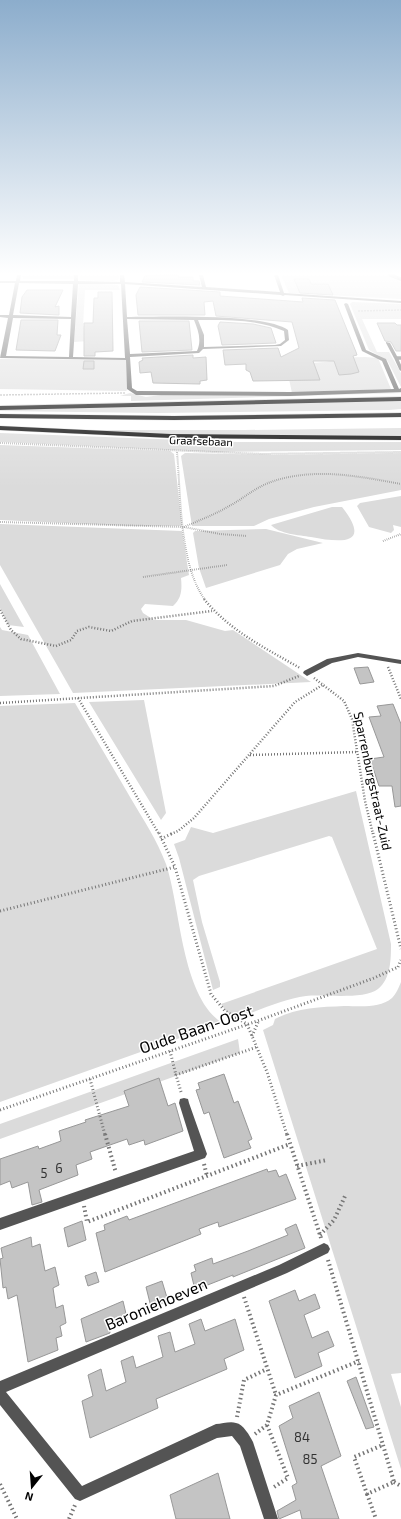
<svg xmlns="http://www.w3.org/2000/svg" width="401" height="1519" viewBox="0 0 401 1519" font-family="'Exo 2',sans-serif">
  <style>
    .green { fill: #dbdbdb }
    .building { fill: #c4c4c4; stroke: #989898 }
    .lines { fill: none; stroke-linecap: round; stroke-linejoin: round }
    .motorway-casing { stroke: #dbdbdb; stroke-width: 1 }
    .path-far4 { stroke: #767676; stroke-width: 1.5; stroke-dasharray: 0.5 1; stroke-linecap: butt }
    .path-far3 { stroke: #767676; stroke-width: 2; stroke-dasharray: 0.5 1.5; stroke-linecap: butt }
    .path-far2 { stroke: #767676; stroke-width: 2.5; stroke-dasharray: 1 2; stroke-linecap: butt }
    .path-far1 { stroke: #767676; stroke-width: 3; stroke-dasharray: 1 2.5; stroke-linecap: butt }
    .path { stroke: #767676; stroke-width: 4; stroke-dasharray: 1.5 3; stroke-linecap: butt }
    .service { stroke: #545454; stroke-width: 3.5 }
    .pedestrian { fill: #545454; fill-rule: evenodd }
    .minor { fill: #545454; fill-rule: evenodd }
    .motorway { fill: #000; fill-rule: evenodd }
    .labels { text-anchor: middle; stroke-width: 3; stroke-linejoin: round; paint-order: stroke }
    .far-street-label { font-size: 11px; fill: #000; stroke: #fff }
    .street-label { font-size: 13px; fill: #000; stroke: #fff }
    .near-number-label { font-size: 13px; fill: #313131 }
    .near-street-label { font-size: 16px; fill: #000; stroke: #fff }
  </style>
  <rect width="100%" height="100%" fill="#fff"/>
  <path class="green" d="M28,275H75V279H23L22,276Z
    M80,275H119V279L114,281L80,280Z
    M281,275H389L393,279L401,280V299L289,293Z
    M79,283L118,285L120,290H85L83,326L87,329L84,330V335L88,338L89,341L74,342Z
    M352,302L401,304V319H362L377,352H389L401,373V387L387,360L369,350L350,304Z
    M365,357L378,358L391,389L292,393L286,365L325,362L330,361L328,358Z
    M0,359L126,360L127,390L126,391L0,389Z
    M401,391V393L131,401V396H120L130,393L146,397L161,395L250,396Z
    M401,400V409L389,410L157,413L0,411V409Z
    M401,428V436L150,434L73,430H245Z
    M0,433L237,442H401V450L217,452L0,442Z
    M0,445L170,451L174,454L182,526H130L0,520Z
    M185,453L273,455L401,453V490L314,507L269,519L254,526H192L181,456Z
    M401,496V527L393,525L394,530L391,533L369,527L357,506L360,503Z
    M332,507H342C372,545 342,543 311,537C299,535 279,534 271,525Z
    M0,524L182,531L189,575L181,578C182,589 182,598 173,606L145,604L141,609L143,613L154,620H186L225,631L233,630L311,682L73,693L0,565Z
    M266,529L323,543L297,549L288,554L280,565L206,588L199,568L193,533L195,531Z
    M0,584L24,627L8,625L0,608Z
    M0,627L2,630L28,635L60,694L0,696Z
    M144,700L166,813L161,820L89,702Z
    M75,703C93,734 112,766 130,797C143,819 157,840 166,864C181,909 181,995 222,1023L0,1102V706Z
    M356,791L391,944C391,958 391,979 378,989C364,1000 324,994 306,996C283,999 258,1011 236,1018L226,1011L221,1004L377,949L332,837L329,836L199,876L193,880L202,922L220,982V987L213,990L179,858L174,844L185,840L191,827L213,833Z
    M401,982V1373L391,1374L401,1407V1469L263,1030L273,1025L275,1019C295,1008 321,1007 344,1006C359,1006 379,1009 392,998C396,994 399,987 401,982Z
    M238,1039L240,1053L0,1139V1124Z"/>
  <path class="building" d="M166,275H178V277H193V281H199L200,285L142,282L145,276Z
    M294,279H309L311,284H328L333,295L300,293Z
    M140,287L220,292V296L303,302L302,298L335,300L356,352L357,355L353,356L359,372L351,374L339,375L334,361H313L320,380L253,381L250,372L246,370V364L225,365L223,350L278,348L281,357L299,348L292,322L216,316L213,301L204,302L205,315H138L136,295Z
    M27,290H63L55,307L59,306V315L20,313L22,297Z
    M98,292H112L113,351L95,352V356H84V323H93L94,298H98Z
    M21,320H58L57,335H61L55,351L16,350Z
    M139,321H189L192,350L142,352Z
    M220,322L253,324L271,328L276,343L222,345L218,326Z
    M377,323H395L397,325H401V351H396L391,342L385,341Z
    M193,355V358L206,357L207,380L200,381V384L153,383L151,372L140,373L139,362L143,360L142,358Z
    M84,361H94V369H83Z
    M368,667L374,682L360,684L354,668Z
    M393,704L401,724V806L395,807L392,786H379L370,759L384,757L369,717L381,716L377,706Z
    M224,1074L234,1103L238,1101L252,1139L248,1141L251,1148L224,1158L209,1112L204,1114L196,1090L200,1089L198,1083Z
    M159,1078L168,1106L175,1103L183,1131L145,1145L144,1140L129,1145L127,1139L90,1152L92,1159L76,1165L78,1175L39,1190L42,1202L32,1205L28,1182L12,1188L10,1181L0,1185V1159L38,1146L39,1149L61,1141L59,1131L86,1122L85,1120L129,1106L124,1091Z
    M267,1169L268,1172L276,1170L279,1177L286,1174L296,1199L219,1227L218,1222L199,1229L201,1234L105,1272L96,1233L105,1230L104,1225L127,1216L129,1220Z
    M82,1221L86,1240L68,1247L64,1228Z
    M296,1224L305,1248L233,1277V1275L195,1290L191,1273L196,1271L194,1265L212,1258L213,1264L248,1251L288,1235L285,1229Z
    M31,1237L32,1247L40,1244L45,1271L55,1267L59,1285L53,1288L56,1308L63,1305L66,1323L60,1326L62,1336L56,1338L58,1350L28,1362L17,1295L8,1299L6,1287L3,1288L0,1259L3,1258L1,1248Z
    M96,1272L99,1282L88,1286L85,1276Z
    M162,1281L168,1301L151,1307L146,1287Z
    M295,1290L299,1301L315,1294L320,1308L304,1315L312,1338L328,1331L334,1346L318,1353L322,1366L295,1378L269,1301Z
    M123,1301L127,1318L109,1325L110,1333L86,1342L81,1319Z
    M201,1319L205,1331L235,1319L244,1350L224,1359L227,1369L156,1399L158,1408L90,1438L82,1401L93,1396L88,1375L101,1369L106,1391L126,1382L121,1361L133,1356L136,1368L163,1357L158,1336L170,1332L175,1352L195,1344L189,1324Z
    M356,1377L374,1427L366,1429L347,1381Z
    M319,1392L341,1456L321,1466L339,1519H302L300,1510L279,1519L277,1511L296,1500L292,1486L297,1483L279,1426L293,1418L289,1406Z
    M218,1473L230,1519H176L170,1495Z"/>
  <g class="lines">
    <g class="motorway-casing">
      <path id="motorway" d="M401,397V401L0,410V406Z
        M401,413V417L174,420L0,418V414L174,416Z
        M0,426L171,434L401,436V440L171,438L0,430Z"/>
    </g>
    <path class="path-far4" d="M358,311L401,310
      M0,395L125,393"/>
    <path class="path-far3" d="M0,443L262,454L401,452
      M177,452C181,496 179,564 205,600
      M0,522L184,527L220,534L247,536
      M184,527C200,520 216,514 231,505C244,498 256,487 271,482C313,467 358,476 401,484
      M383,541L401,534
      M143,577L227,565"/>
    <path class="path-far2" d="M204,599C230,631 265,648 300,668
      M0,610L11,630L21,639L56,646L71,640L77,631L89,627L111,631L132,621L212,611
      M388,667L401,699
      M314,678L344,701L352,719L365,801L373,834
      M78,698L159,834
      M0,703L274,686L299,676
      M250,755L357,752
      M171,834L178,831L194,818L295,702L324,684"/>
    <path class="path-far1" d="M159,833L175,867
      M373,833L401,949
      M161,839L173,833
      M0,911L175,867L211,994L225,1011L247,1024L267,1072L287,1135
      M398,967L401,960
      M252,1036L259,1020
      M170,1051L176,1075
      M90,1079L105,1135
      M181,1092L176,1075L257,1047
      M0,1110L260,1020L374,978L398,967"/>
    <path class="path" d="M105,1134L116,1173
      M287,1134L321,1238
      M204,1164L207,1176
      M297,1166L327,1160
      M84,1206L87,1222L290,1144
      M320,1235L334,1220L346,1194
      M328,1260L383,1445
      M244,1297L276,1395
      M237,1417L244,1380L267,1369
      M267,1425L288,1478L274,1487
      M255,1434L267,1425L276,1395L359,1361
      M383,1445L394,1482L367,1494L354,1457Z
      M394,1482L401,1486
      M0,1484L17,1519
      M367,1494L376,1519
      M69,1519L75,1505"/>
    <path class="service" d="M390,275L401,279
      M401,358H396L401,369"/>
    <path class="pedestrian" d="M386,342L390,343L398,358V359L394,358L386,343Z"/>
    <path class="minor" d="M17,275H21L20,281H74V275H78V281L120,282V275H124L125,282L202,287L199,275H203L206,287L280,292L274,275H278L284,293L401,301V303L285,295L283,296L281,295L125,284L127,317C160,317 264,313 288,330L289,340L281,346L203,349L199,353L130,357L132,388L137,391L290,392L394,389L382,361L362,351L344,304L346,303L348,304L366,350L386,359L399,389L401,388V392L290,396L136,395L127,389L126,360L0,358L8,318L0,317V315H9L15,283H0V281H16ZM19,283L73,284L71,317L13,315ZM78,284H121L125,358L73,357ZM13,318L71,319L69,357L6,356ZM127,319L194,320C198,330 202,340 197,351L130,354ZM198,320C226,320 258,319 284,331L285,340L280,344L275,345L204,347V335Z
      M358,653L401,660V664L358,657L332,663L307,676L303,673L304,671L327,659Z
      M184,1098L188,1099L189,1103L207,1154L205,1158L0,1230V1218L194,1151L179,1103L180,1099Z
      M324,1243L328,1245L330,1249L328,1253L287,1273L6,1392L82,1486L216,1424C222,1424 230,1421 236,1423C243,1424 250,1436 253,1442L278,1519H264L240,1446L232,1436L217,1438L80,1501L75,1499L0,1405V1381L279,1265Z"/>
    <use href="#motorway" class="motorway"/>
  </g>
  <linearGradient id="sky" x2="0" y2="1"><stop stop-color="#8cadcc"/><stop offset="0.56" stop-color="#fff"/><stop offset="1" stop-color="#fff" stop-opacity="0"/></linearGradient>
  <rect width="401" height="488" fill="url(#sky)"/>
  <g class="labels">
    <g class="far-street-label">
      <text transform="translate(201 441) rotate(2)" y="4">Graafsebaan</text>
    </g>
    <g class="street-label">
      <text transform="translate(373 781) rotate(78)" y="5">Sparrenburgstraat-Zuid</text>
    </g>
    <g class="near-number-label">
      <text x="59" y="1173">6</text>
      <text x="44" y="1178">5</text>
      <text x="302" y="1442">84</text>
      <text x="310" y="1464">85</text>
    </g>
    <g class="near-street-label">
      <text transform="translate(196 1029) rotate(-19)" y="6">Oude Baan-Oost</text>
      <text transform="translate(156 1304) rotate(-23)" y="6">Baroniehoeven</text>
    </g>
  </g>
  <g transform="translate(32 1487) rotate(197)" stroke="#ffffff" stroke-width="3" paint-order="stroke">
  <path d="M0-3L7 15L0 10L-7 15Z" fill="#000000"/>
  <text y="-6" font-size="11" font-weight="bold" text-anchor="middle" fill="#000000">N</text>
  </g>
</svg>
